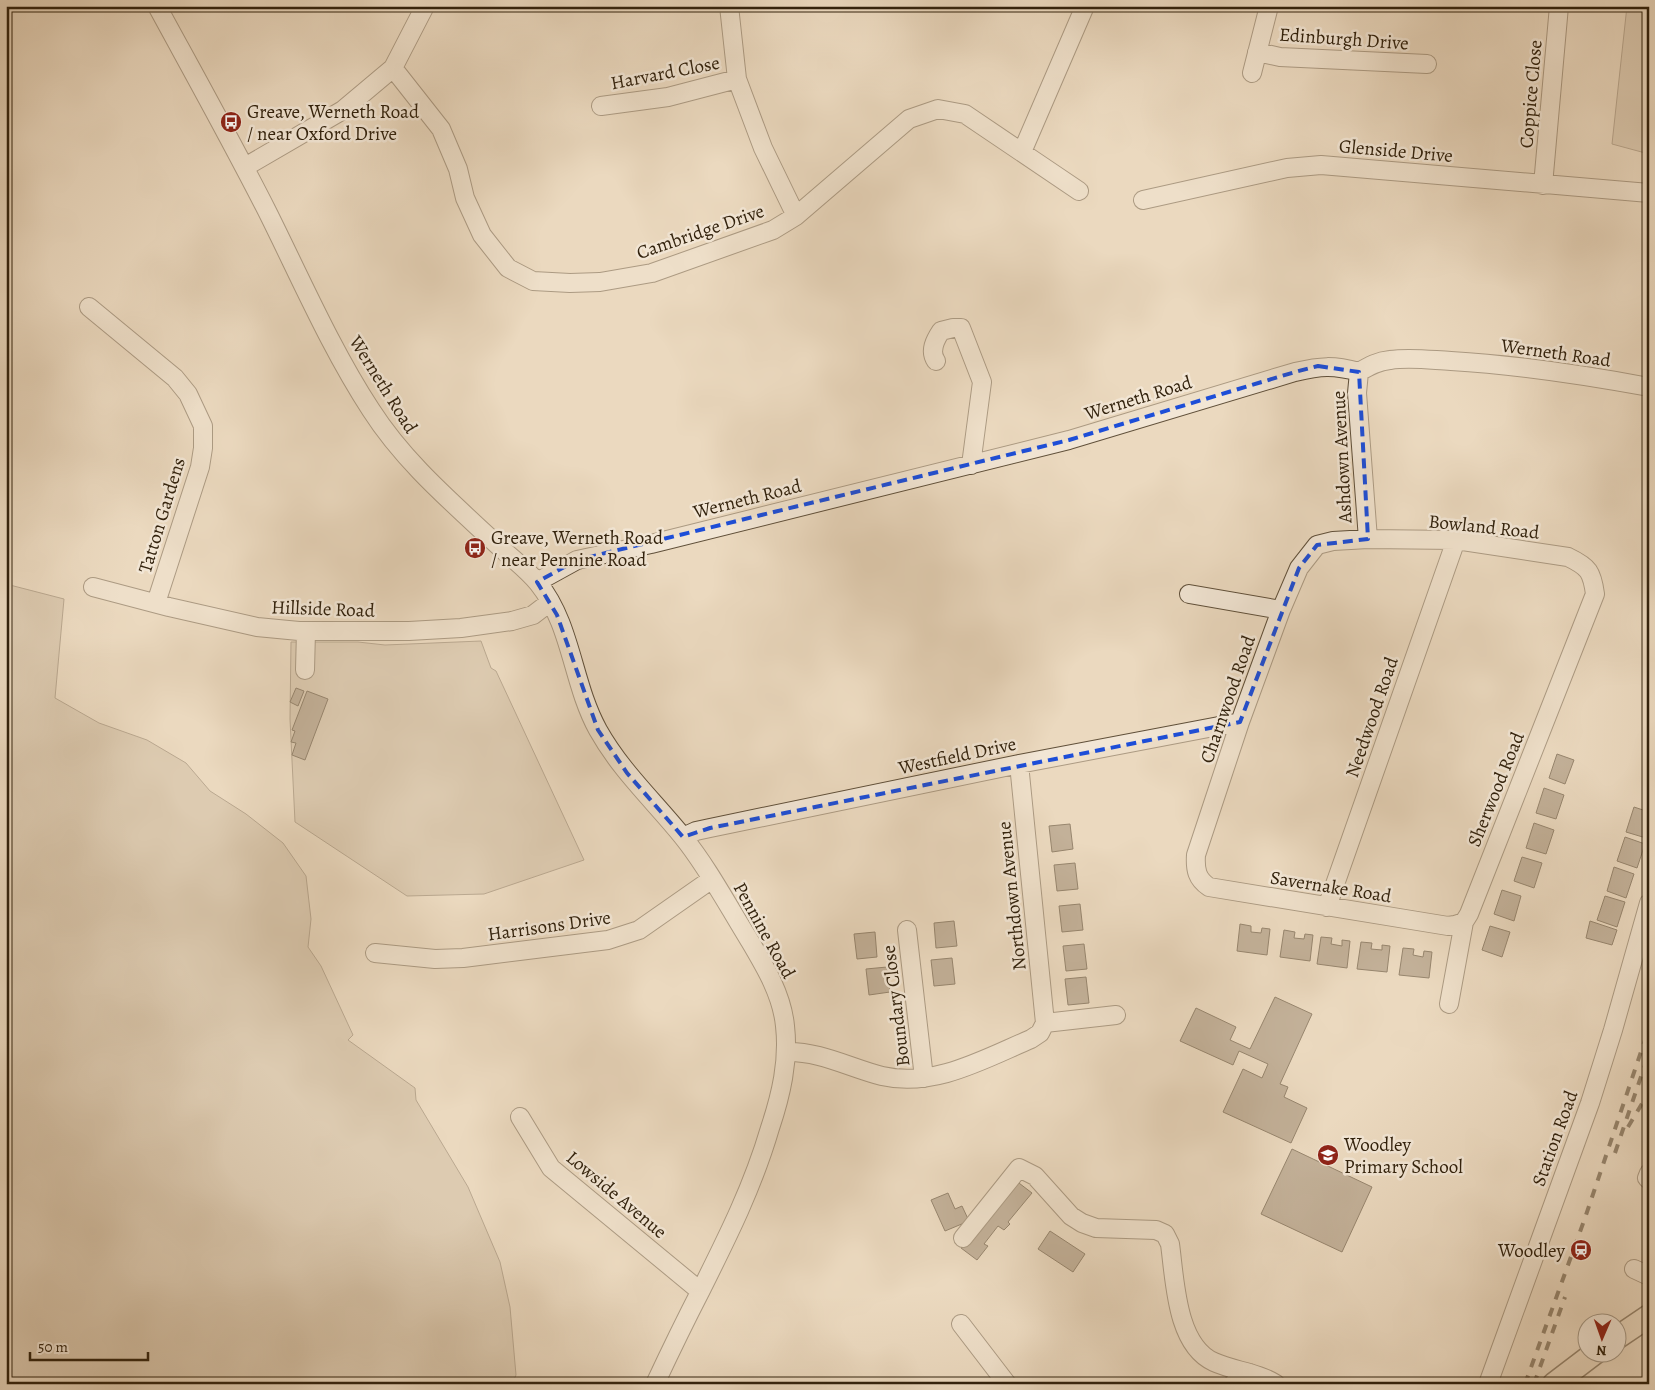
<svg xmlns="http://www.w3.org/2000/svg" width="1655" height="1390" viewBox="0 0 1655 1390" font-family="Alegreya,serif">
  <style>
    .green { fill: #ccbaa1; stroke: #7f6e57 }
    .building { fill: #92816a; stroke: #32220d }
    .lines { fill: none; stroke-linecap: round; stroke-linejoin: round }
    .minor-casing { stroke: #60503a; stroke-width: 20 }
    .major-casing { stroke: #32220d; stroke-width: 25 }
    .minor { stroke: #f2e6d5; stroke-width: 18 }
    .major { stroke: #ebd9bf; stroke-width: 22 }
    .rail { stroke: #32220d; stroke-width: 4; stroke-dasharray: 9 9; stroke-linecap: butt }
    .marked { fill: none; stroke: #1d4ed8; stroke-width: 4; stroke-dasharray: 10 6; stroke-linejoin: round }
    .labels { text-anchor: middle; stroke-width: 5; stroke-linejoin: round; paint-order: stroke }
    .street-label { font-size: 19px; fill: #32220d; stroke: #f2e6d5 }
    .poi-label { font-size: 19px; fill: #32220d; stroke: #f2e6d5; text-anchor: start }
  </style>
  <rect width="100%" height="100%" fill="#ebd9bf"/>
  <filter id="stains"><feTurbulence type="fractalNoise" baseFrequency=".004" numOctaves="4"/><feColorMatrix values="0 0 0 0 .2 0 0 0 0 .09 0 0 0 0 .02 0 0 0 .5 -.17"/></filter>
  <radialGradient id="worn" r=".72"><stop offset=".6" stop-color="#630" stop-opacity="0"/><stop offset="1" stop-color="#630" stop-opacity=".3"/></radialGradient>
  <path class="green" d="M1627,6H1649V154L1612,144Z
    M6,584L64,599L55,698L99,723L147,740L186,763L210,791L246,814L283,843L306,876L311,919L308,947L321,966L353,1035L348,1040L415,1088L416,1100L468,1187L500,1262L510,1307L516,1375L512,1384H6Z
    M481,641L491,668L496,671L584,860L484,894L407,896L295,822L290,719L291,642H358L385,645Z"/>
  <path class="building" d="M296,688L304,691L298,706L290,702Z
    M307,691L328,699L305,760L292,755L296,743L291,742L295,731L292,730Z
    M1557,754L1574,760L1565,784L1549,778Z
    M1544,788L1564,795L1556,819L1536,813Z
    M1634,807L1649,812V831L1646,838L1626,832Z
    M1534,823L1554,830L1546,854L1526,848Z
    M1070,824L1073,849L1052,852L1049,826Z
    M1625,837L1645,844L1637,868L1617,861Z
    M1522,857L1542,863L1534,888L1514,881Z
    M1075,863L1078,889L1057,891L1054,865Z
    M1614,867L1634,874L1626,898L1607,891Z
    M1502,890L1521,896L1514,921L1494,914Z
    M1605,896L1625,902L1617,927L1597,920Z
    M1080,904L1083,930L1062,932L1059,906Z
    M954,921L957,946L936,948L934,923Z
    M1590,921L1617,930L1612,945L1586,938Z
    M1240,924L1251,926V932L1261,933L1262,928L1270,929L1267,955L1237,951Z
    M1490,926L1510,932L1502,957L1482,950Z
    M1284,930L1295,932L1294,938L1304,939L1305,934L1313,935L1310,961L1280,957Z
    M875,932L877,957L857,959L854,934Z
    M1321,937L1332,938L1331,944L1342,946V940L1350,941L1347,968L1317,964Z
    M1361,942L1372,943L1371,949L1382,950V945L1390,946L1387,972L1357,969Z
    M1084,944L1087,969L1066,971L1063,946Z
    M1403,948L1414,949L1413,955L1423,957L1424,951L1432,952L1429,978L1399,975Z
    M952,958L955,984L934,986L931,960Z
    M887,967L890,992L869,995L866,969Z
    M1086,977L1089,1003L1068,1005L1065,979Z
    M1275,997L1312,1014L1280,1084L1288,1087L1284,1097L1307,1108L1291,1143L1223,1112L1243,1069L1262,1078L1268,1064L1239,1051L1233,1065L1180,1041L1196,1008L1236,1027L1230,1040L1250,1049Z
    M1292,1149L1372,1187L1342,1252L1261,1214Z
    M1015,1180L1032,1193L1008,1222L1010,1224L1004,1230L998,1226L984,1244L988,1246L977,1260L961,1248Z
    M948,1193L955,1209L962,1206L969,1221L945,1231L931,1200Z
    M1050,1231L1085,1254L1073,1272L1038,1249Z"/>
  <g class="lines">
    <g class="minor-casing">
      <path id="minor" d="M157,6C194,74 232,142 267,211C300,277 331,349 371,410C403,460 448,499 491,539C505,553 525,567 538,583C572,625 572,683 598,730C621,771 654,801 683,837C708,868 727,904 748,938C764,965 782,994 785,1026C789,1061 781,1095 770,1128C753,1186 728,1236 701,1290C685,1321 670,1352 655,1384
        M729,6L737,79L763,148L796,216
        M1257,52L1280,57L1427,64
        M393,68L441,129L458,169L465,198L482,235L508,268L533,281L570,283L600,282L652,273L773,230L796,216L909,119L938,109L965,114L1079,191
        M1252,73L1269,6
        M601,106L668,97L737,79
        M1022,152L1085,6
        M245,167L343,110L393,68L425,6
        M1543,185L1559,6
        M1143,200L1287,168L1321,165L1649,193
        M89,307L175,378L188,394L203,426V448L200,467L156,603
        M936,361C929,351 935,340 941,331L953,328H961L982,382L971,465
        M1359,372L1357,393L1368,539
        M537,582L577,560L651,544L1069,440L1295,372C1321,366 1333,365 1359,372C1369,366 1378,361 1390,360C1410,357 1431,360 1451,361C1518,365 1584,375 1649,387
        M93,587L169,607L257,627L299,631H409L461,628L512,621L533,615L550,602
        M1189,594L1281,610
        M305,670L306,631
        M1019,764L1045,1023
        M683,837L696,831L710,828L1019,764L1240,722
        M1327,907L1456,540
        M907,930L924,1078
        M375,953L435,959L463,958L608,940L639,930L712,879
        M1449,1004L1464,922L1469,914L1595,594C1592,572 1589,567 1568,557L1456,540L1368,539L1333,541L1317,545L1299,568L1281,610L1240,722L1196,855C1195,870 1197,879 1209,887L1448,926L1455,925L1464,922
        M786,1052C820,1051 850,1068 882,1076C934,1088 984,1059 1031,1039L1040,1033L1045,1023L1116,1015
        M520,1117L551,1168L700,1291
        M1649,1173L1647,1178L1649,1180
        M963,1238L1019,1168L1035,1176L1071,1216L1082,1223L1096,1228L1156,1230L1165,1234L1170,1244C1175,1280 1176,1345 1214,1362C1234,1371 1257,1372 1276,1384
        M1634,1269L1649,1276
        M961,1324L1007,1384
        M1233,1384L1250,1373
        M1488,1384L1590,1103L1613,1030L1649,903"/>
    </g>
    <g class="major-casing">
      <path id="major" d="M1618,1337L1649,1316
        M1554,1384L1596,1352"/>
    </g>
    <use href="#minor" class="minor"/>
    <use href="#major" class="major"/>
    <path class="rail" d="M1628,1127L1649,1092
      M1615,1153L1649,1053
      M1525,1384L1585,1218L1649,1028
      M1534,1384L1565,1297"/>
  </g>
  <path d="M0 0H1655V1390H0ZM1318,366L1359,372L1368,539L1317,545L1299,568L1240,722L710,828L683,837L627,773L598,730L557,615L537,582L577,560L1069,440L1295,372Z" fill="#ebd9bf" fill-opacity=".55" fill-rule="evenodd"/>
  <path class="marked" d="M1318,366L1359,372L1368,539L1317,545L1299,568L1240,722L710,828L683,837L627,773L598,730L557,615L537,582L577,560L1069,440L1295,372Z"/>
  <defs>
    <g id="bus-disc" transform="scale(1.125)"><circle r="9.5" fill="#8f2418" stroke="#f2e6d5"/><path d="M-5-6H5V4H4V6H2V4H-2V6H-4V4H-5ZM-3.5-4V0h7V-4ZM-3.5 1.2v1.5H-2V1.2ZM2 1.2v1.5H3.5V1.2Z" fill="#fff"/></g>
    <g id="school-disc" transform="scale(1.125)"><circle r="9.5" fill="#8f2418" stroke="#f2e6d5"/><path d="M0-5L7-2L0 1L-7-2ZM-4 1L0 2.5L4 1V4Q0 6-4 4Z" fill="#fff"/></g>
    <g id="station-disc" transform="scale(1.125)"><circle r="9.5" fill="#8f2418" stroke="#f2e6d5"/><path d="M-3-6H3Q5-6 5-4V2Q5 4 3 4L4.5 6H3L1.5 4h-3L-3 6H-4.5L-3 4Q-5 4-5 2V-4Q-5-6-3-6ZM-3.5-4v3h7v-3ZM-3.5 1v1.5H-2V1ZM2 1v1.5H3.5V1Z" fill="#fff"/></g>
  </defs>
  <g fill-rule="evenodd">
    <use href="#bus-disc" x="231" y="122"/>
    <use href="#bus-disc" x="475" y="548"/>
    <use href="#school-disc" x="1328" y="1155"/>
    <use href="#station-disc" x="1581" y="1250"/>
  </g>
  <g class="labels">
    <g class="street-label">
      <text transform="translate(1344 38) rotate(4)" y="7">Edinburgh Drive</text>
      <text transform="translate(665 72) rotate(-11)" y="7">Harvard Close</text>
      <text transform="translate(1530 94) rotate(-85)" y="7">Coppice Close</text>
      <text transform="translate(1396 150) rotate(5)" y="7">Glenside Drive</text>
      <text transform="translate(700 231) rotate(-19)" y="7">Cambridge Drive</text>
      <text transform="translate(1556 352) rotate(8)" y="7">Werneth Road</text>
      <text transform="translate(384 384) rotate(58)" y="7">Werneth Road</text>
      <text transform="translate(1138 397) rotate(-17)" y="7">Werneth Road</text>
      <text transform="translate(1341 457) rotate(-93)" y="7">Ashdown Avenue</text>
      <text transform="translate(747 498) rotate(-14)" y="7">Werneth Road</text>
      <text transform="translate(161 515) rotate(-73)" y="7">Tatton Gardens</text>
      <text transform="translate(1484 526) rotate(6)" y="7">Bowland Road</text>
      <text transform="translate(323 608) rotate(2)" y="7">Hillside Road</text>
      <text transform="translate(1227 699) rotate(-71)" y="7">Charnwood Road</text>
      <text transform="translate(1371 717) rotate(-71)" y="7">Needwood Road</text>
      <text transform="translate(957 755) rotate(-12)" y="7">Westfield Drive</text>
      <text transform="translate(1495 789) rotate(-68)" y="7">Sherwood Road</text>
      <text transform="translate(1331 886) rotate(9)" y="7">Savernake Road</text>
      <text transform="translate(1011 896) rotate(-96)" y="7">Northdown Avenue</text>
      <text transform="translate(549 925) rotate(-8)" y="7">Harrisons Drive</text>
      <text transform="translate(765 930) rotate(61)" y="7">Pennine Road</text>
      <text transform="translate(895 1006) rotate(-97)" y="7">Boundary Close</text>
      <text transform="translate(1554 1138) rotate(-70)" y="7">Station Road</text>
      <text transform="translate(617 1194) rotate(40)" y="7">Lowside Avenue</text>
    </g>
    <g class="poi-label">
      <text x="247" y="118">Greave, Werneth Road<tspan x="247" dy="22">/ near Oxford Drive</tspan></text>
      <text x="491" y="544">Greave, Werneth Road<tspan x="491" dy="22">/ near Pennine Road</tspan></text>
      <text x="1344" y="1151">Woodley<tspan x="1344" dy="22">Primary School</tspan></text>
      <text x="1565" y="1257" text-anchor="end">Woodley</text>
    </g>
  </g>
  <rect width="1655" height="1390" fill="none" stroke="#ebd9bf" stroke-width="25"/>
  <rect x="8" y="8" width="1640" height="1375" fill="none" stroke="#32220d" stroke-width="2.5"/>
  <rect x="12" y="12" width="1630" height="1365" fill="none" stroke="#32220d"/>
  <g transform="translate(1602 1338) rotate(182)"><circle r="24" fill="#f2e6d5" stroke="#a59885"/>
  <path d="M0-4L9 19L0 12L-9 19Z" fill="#8f2418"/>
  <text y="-8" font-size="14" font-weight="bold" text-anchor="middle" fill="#32220d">N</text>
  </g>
  <path d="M30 1352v8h118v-8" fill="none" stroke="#32220d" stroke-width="2.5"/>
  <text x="38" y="1352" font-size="15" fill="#32220d" stroke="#f2e6d5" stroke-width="4" paint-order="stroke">50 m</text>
  <rect width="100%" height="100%" filter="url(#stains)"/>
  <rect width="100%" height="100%" fill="url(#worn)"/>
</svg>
